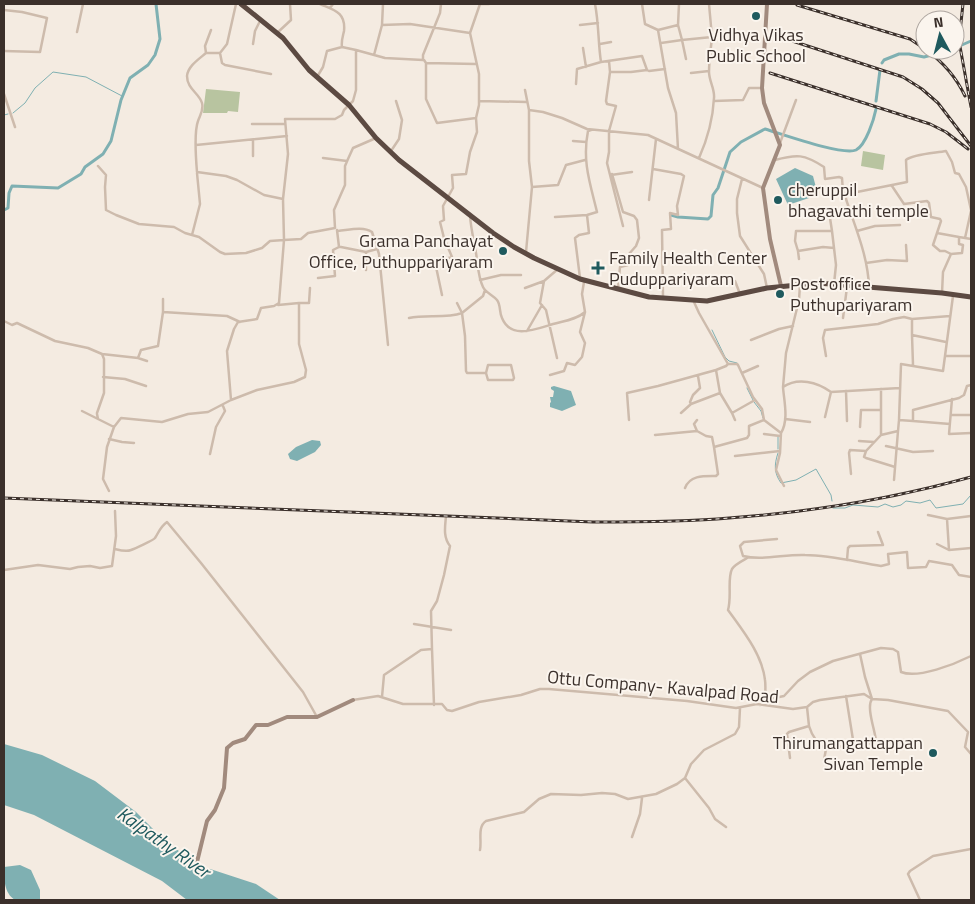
<svg xmlns="http://www.w3.org/2000/svg" width="975" height="904" viewBox="0 0 975 904" font-family="'Titillium Web',sans-serif">
  <style>
    .green { fill: #b8c4a0 }
    .water { fill: #7fb0b2 }
    .lines { fill: none; stroke-linecap: round; stroke-linejoin: round }
    .stream { stroke: #7fb0b2; stroke-width: 1 }
    .canal { stroke: #7fb0b2; stroke-width: 3 }
    .street { stroke: #cdbbac; stroke-width: 2.5 }
    .secondary { stroke: #a18a7d; stroke-width: 4 }
    .highway { stroke: #5c4a42; stroke-width: 5 }
    .rail-casing { stroke: #3b302b; stroke-width: 3 }
    .rail { stroke: #fbf5ee; stroke-width: 1; stroke-dasharray: 4; stroke-linecap: butt }
    .poi-dot { fill: #1f5a5e; stroke: #fbf5ee; stroke-width: 2 }
    .labels { text-anchor: middle; stroke-width: 4; stroke-linejoin: round; paint-order: stroke }
    .poi-label { font-size: 18px; fill: #3b302b; stroke: #fbf5ee; text-anchor: start }
    .street-label { font-size: 18px; fill: #3b302b; stroke: #fbf5ee }
    .water-label { font-size: 19px; font-style: italic; fill: #1f5a5e; stroke: #fbf5ee }
  </style>
  <rect width="100%" height="100%" fill="#f4ebe1"/>
  <path class="green" d="M206,89L240,92L238,112L228,111L227,113H203Z
    M863,151L885,155L883,170L861,166Z"/>
  <path class="water" d="M795,168L813,176L818,195L788,205L776,179Z
    M554,386L571,391L576,405L562,411L550,407V403L551,402L550,397H553L554,391L551,389V387Z
    M312,440L320,441L321,445L315,452L297,461L290,459L288,454L296,447Z
    M4,744L42,755L95,781L136,812L164,840L198,865L256,884L280,900H187L162,881L34,815L4,805Z
    M20,865L31,870L40,890V900H15C4,893 4,879 4,867Z"/>
  <g class="lines">
    <path class="stream" d="M13,113L25,103L35,88L53,72L86,77L122,96
      M4,115L8,114
      M712,330L725,357L729,361L737,363
      M747,388L753,400
      M754,402L761,411L763,418
      M778,437V449
      M778,453C774,465 774,473 781,483L796,480L816,469L831,495L832,501
      M833,508H845L853,505L878,507L885,504L893,507L901,505L906,501L920,503L930,500L936,508L963,504L971,495"/>
    <path class="canal" d="M955,48L971,41
      M882,63L884,60L899,54H909L924,57L951,50
      M876,101L880,70
      M4,210L8,208L9,193L12,186L58,188L81,174L85,167L103,154L111,141L121,100L130,78L148,65L155,55L160,39L156,4
      M671,215L678,217L708,219L711,216L713,195L718,188L730,152L741,142L765,129C782,134 843,156 856,150C866,145 874,119 876,109"/>
    <path class="street" d="M236,4L227,44L220,53L222,63L225,65L271,74
      M320,4C334,10 346,12 344,31C343,36 341,41 342,47L356,50
      M595,4C599,24 598,43 601,62
      M642,4L645,24L658,30
      M330,8L333,4
      M4,10L22,12L47,18L40,52L4,51
      M382,25L410,24L470,33
      M580,25L598,23
      M678,25L679,4
      M77,32L83,4
      M277,33L291,20L290,4
      M661,43L682,40L686,59
      M253,44L255,31L261,19
      M600,44L611,42
      M583,48L586,67
      M206,53L205,46L211,30
      M220,53H206C199,59 188,66 187,76C187,89 199,93 202,103C204,110 200,115 198,121C194,132 196,160 197,172L226,176L237,180L264,195L283,199
      M374,55L382,25L383,4
      M424,60L426,63V99L437,123L476,118
      M609,61L610,72L606,101L607,104L616,106L609,131V152L607,163L623,226
      M426,63L476,64
      M610,72H631L647,70
      M691,73L709,71
      M317,77L323,67L327,51L342,47
      M576,84L577,69L601,62L642,56L647,70L649,71L665,69
      M525,90L529,110V161L532,187L526,252
      M4,94L15,127
      M480,101L527,102
      M714,101L743,100L749,88H762
      M529,110L543,112L562,118L587,129L648,135L763,188
      M252,124H285
      M573,141L586,142
      M780,143L796,100
      M196,145L287,136
      M678,149L676,113L668,88L658,30L678,25L682,40L712,37L709,4
      M391,151L399,139L402,120L396,101
      M253,156V140
      M323,158L347,161
      M699,158C707,140 713,118 714,98C715,89 709,81 709,72C709,60 711,48 712,37
      M775,160C797,154 804,154 824,167L825,179L839,177L842,178L843,192L846,194V199C855,227 868,256 869,287
      M98,166L106,175L105,187L106,210L116,215L139,224L174,227L185,233L199,237L220,252L225,254L246,253L262,248L270,241L284,240L283,199L288,154L285,119H335L342,115L344,110L353,101L356,90V50L385,58L423,60V55L440,13L441,4
      M653,169L681,174L684,176L677,206L678,215L670,213L671,229L662,230L663,297
      M612,174L623,212L634,216L637,220L639,238L636,246L629,254L628,265L620,267L618,289
      M611,175L632,172
      M742,179L737,199V213L740,236L764,274L767,288
      M892,186L904,204L927,201L929,203L931,217L940,219L941,221L933,245L940,251H945L951,254
      M532,187L558,185L566,165L585,160
      M847,194L907,182L906,160C913,154 936,153 946,151L952,162L955,173L959,174L966,187L971,210
      M649,200L656,139
      M470,216C471,229 474,241 476,253C478,265 478,277 483,287C486,293 493,295 497,300C501,305 499,312 502,318C511,340 536,329 553,324C563,321 576,320 585,312
      M555,217L587,215L597,212C590,183 582,161 588,131L591,130
      M830,218L832,231
      M337,230L339,247H341L366,252L377,249
      M338,231C349,230 363,226 372,232L379,254L388,345
      M857,231L875,226L900,225
      M937,233L959,237
      M192,235L200,204L197,173
      M965,238L971,239
      M798,251L799,259
      M866,263L887,260L907,261L906,245
      M419,266L435,262
      M366,270V252
      M318,278L335,276L333,250L339,247
      M580,278L575,238L579,235L589,233L587,215
      M480,280L501,275H521
      M544,281L540,303L546,310L557,358
      M735,281L740,294
      M834,284L836,265L834,248L823,247L798,251L795,241L796,231H832L834,248
      M525,288L544,281L558,269
      M485,290L483,296L462,313L465,336L466,371L467,373H486L488,380H513L514,378L511,365H488L486,373
      M942,293L943,272L951,254L962,253L963,245L959,244V237L965,238L971,211
      M442,295L435,262L452,257L444,238L440,222L444,220L443,206L453,188L452,175L466,174L470,152L477,132L476,118L479,105V74L470,33L480,4H489
      M953,296L943,371L901,364L899,420L913,421V410L959,398L964,395L967,386L971,385
      M163,299V312L227,316L240,322
      M694,302L699,313L728,364H737L738,365L753,397L762,409L764,420L781,433L780,453L776,470L784,486
      M299,303H309L310,288
      M409,318C426,314 445,319 462,313L457,303
      M843,318L847,287
      M912,319V335
      M4,321L12,325L17,323L55,341L88,348L102,354L104,359V393L97,413
      M527,331L542,305
      M751,340L779,329L793,326
      M102,354L138,358L147,361
      M826,356L823,338L825,330L878,324L893,319L904,317L912,319L950,316
      M945,356H971
      M138,358L141,350L158,346L163,312
      M728,364L726,366L716,370L720,393L732,413L755,400
      M913,365L912,335L946,342
      M742,373L758,366
      M550,375L564,371L567,363L575,365L582,357L585,343L580,332L585,312L582,294L584,282
      M103,377L125,379L146,386
      M783,387L786,353L799,300L800,285
      M846,391L847,421
      M952,399L949,434L971,433
      M231,400L257,390L294,382L305,377L306,370L299,344V303L278,305
      M691,404L690,402L693,395L700,388L698,376
      M82,411L98,419
      M681,413L691,404L720,393
      M732,413L735,420
      M97,414L98,419L114,427L107,447L103,479L109,491
      M951,415H971
      M825,417L831,392L900,388
      M785,419L810,422
      M629,420L627,393L658,386L716,370
      M697,420L694,424L697,431
      M913,421L950,424
      M114,427L121,418L162,422L188,414L208,412L231,400L227,351L234,329L238,322L257,319L261,308L274,306L279,303L284,240L301,239L308,233L335,228L334,210L345,185V166L348,159L353,148L376,138
      M860,427L861,410H881
      M781,433C789,420 784,401 783,387C798,377 817,382 831,392
      M764,434L780,436
      M655,435L697,431L706,436L712,437L714,447L747,438L749,435V426L764,420
      M881,435V389
      M109,439L122,442L134,443
      M859,441L874,442
      M886,446L913,452L933,451
      M866,451L864,457L866,458L895,467
      M210,454L216,427L225,411L223,406
      M735,456L780,451
      M851,474L849,453L850,450L866,451L881,435L898,431L899,420
      M894,480L898,431
      M685,488C690,475 704,476 716,476L718,474L714,447
      M928,515L947,519L971,516
      M947,519L949,550
      M777,539L744,542L740,546L743,556C762,561 785,554 805,555C831,555 856,562 881,566L889,564L888,554L907,552L908,568L926,567L929,561L952,565L959,575L971,577
      M937,544L949,550L971,548
      M115,549C119,550 126,552 131,550C134,549 154,540 155,538C159,532 160,527 167,522L201,563L303,692L317,717
      M749,557C744,560 735,564 732,569C727,579 732,597 728,610C743,631 762,654 765,680C766,687 765,694 765,700
      M847,560L848,548L850,546L883,545L878,532
      M4,570L38,565L70,569L78,567L90,566L100,568L112,566L116,536L115,511
      M414,624L451,630
      M432,649L434,705
      M846,696L854,746
      M382,697L384,675L421,650L432,649L431,611L437,601L444,575L450,546C443,537 445,527 446,516
      M353,700L378,696L403,704H442L447,710L452,711L479,702L521,695L540,689H549L687,701L736,708L757,704L793,709L807,707L813,702L820,700L864,694L872,699L888,700L948,711L968,732L965,747L971,754
      M760,705L765,700L784,696L798,681L810,672L833,661L881,648L893,649L898,652L901,672C918,679 955,664 971,656
      M807,707L809,726
      M790,758L787,734L789,732L809,726C812,736 818,744 826,749C836,745 836,746 846,747C856,749 867,744 876,741C875,730 866,707 872,699L865,677L860,654
      M824,760L826,749
      M685,778L709,808L715,819L726,827
      M632,837L640,814L642,798
      M480,850C482,840 477,827 486,821L524,812L539,799L551,794L581,795L602,793L615,794L628,799L656,794L677,784L685,778L691,764L704,750L735,734L739,727L740,708
      M920,900L908,874L910,871L933,856L971,849"/>
    <path class="secondary" d="M767,4L762,88L764,103L780,145L763,188L770,239L781,286
      M197,862L207,821L215,810L224,788L227,748L233,743L245,739L256,725H268L287,717H317L353,700"/>
    <path class="highway" d="M241,4L283,38L309,70L349,105L376,138L399,160L493,233L514,247L534,258L580,279L649,297L707,301L767,288L818,283L942,293L971,297"/>
    <g class="rail-casing">
      <path id="rail" d="M963,4L959,41L971,107
        M797,5L910,39L925,49
        M780,37L903,77L922,89L938,103L971,146
        M926,50C943,62 956,77 965,96
        M770,73L930,124L946,132L968,149
        M4,498L593,522C638,522 684,522 729,518C811,512 892,499 971,477"/>
    </g>
    <use href="#rail" class="rail"/>
  </g>
  <g class="poi-dot">
    <circle cx="756" cy="16" r="5"/>
    <circle cx="778" cy="200" r="5"/>
    <circle cx="503" cy="251" r="5"/>
    <path d="M595.5 260.5h5v5h5v5h-5v5h-5v-5h-5v-5h5z"/>
    <circle cx="780" cy="294" r="5"/>
    <circle cx="933" cy="753" r="5"/>
  </g>
  <g class="labels">
    <g class="poi-label">
      <text x="756" y="41" text-anchor="middle">Vidhya Vikas<tspan x="756" dy="21">Public School</tspan></text>
      <text x="788" y="196">cheruppil<tspan x="788" dy="21">bhagavathi temple</tspan></text>
      <text x="493" y="247" text-anchor="end">Grama Panchayat<tspan x="493" dy="21">Office, Puthuppariyaram</tspan></text>
      <text x="609" y="264">Family Health Center<tspan x="609" dy="21">Puduppariyaram</tspan></text>
      <text x="790" y="290">Post office<tspan x="790" dy="21">Puthupariyaram</tspan></text>
      <text x="923" y="749" text-anchor="end">Thirumangattappan<tspan x="923" dy="21">Sivan Temple</tspan></text>
    </g>
    <g class="street-label">
      <text transform="translate(663 687) rotate(5)" y="6">Ottu Company- Kavalpad Road</text>
    </g>
    <g class="water-label">
      <text transform="translate(164 842) rotate(35)" y="7">Kalpathy River</text>
    </g>
  </g>
  <rect width="975" height="904" fill="none" stroke="#3b302b" stroke-width="10"/>
  <g transform="translate(940 35) rotate(353)"><circle r="24" fill="#fbf5ee" stroke="#aea6a0"/>
  <path d="M0-4L9 19L0 12L-9 19Z" fill="#1f5a5e"/>
  <text y="-8" font-size="14" font-weight="bold" text-anchor="middle" fill="#3b302b">N</text>
  </g>
</svg>
